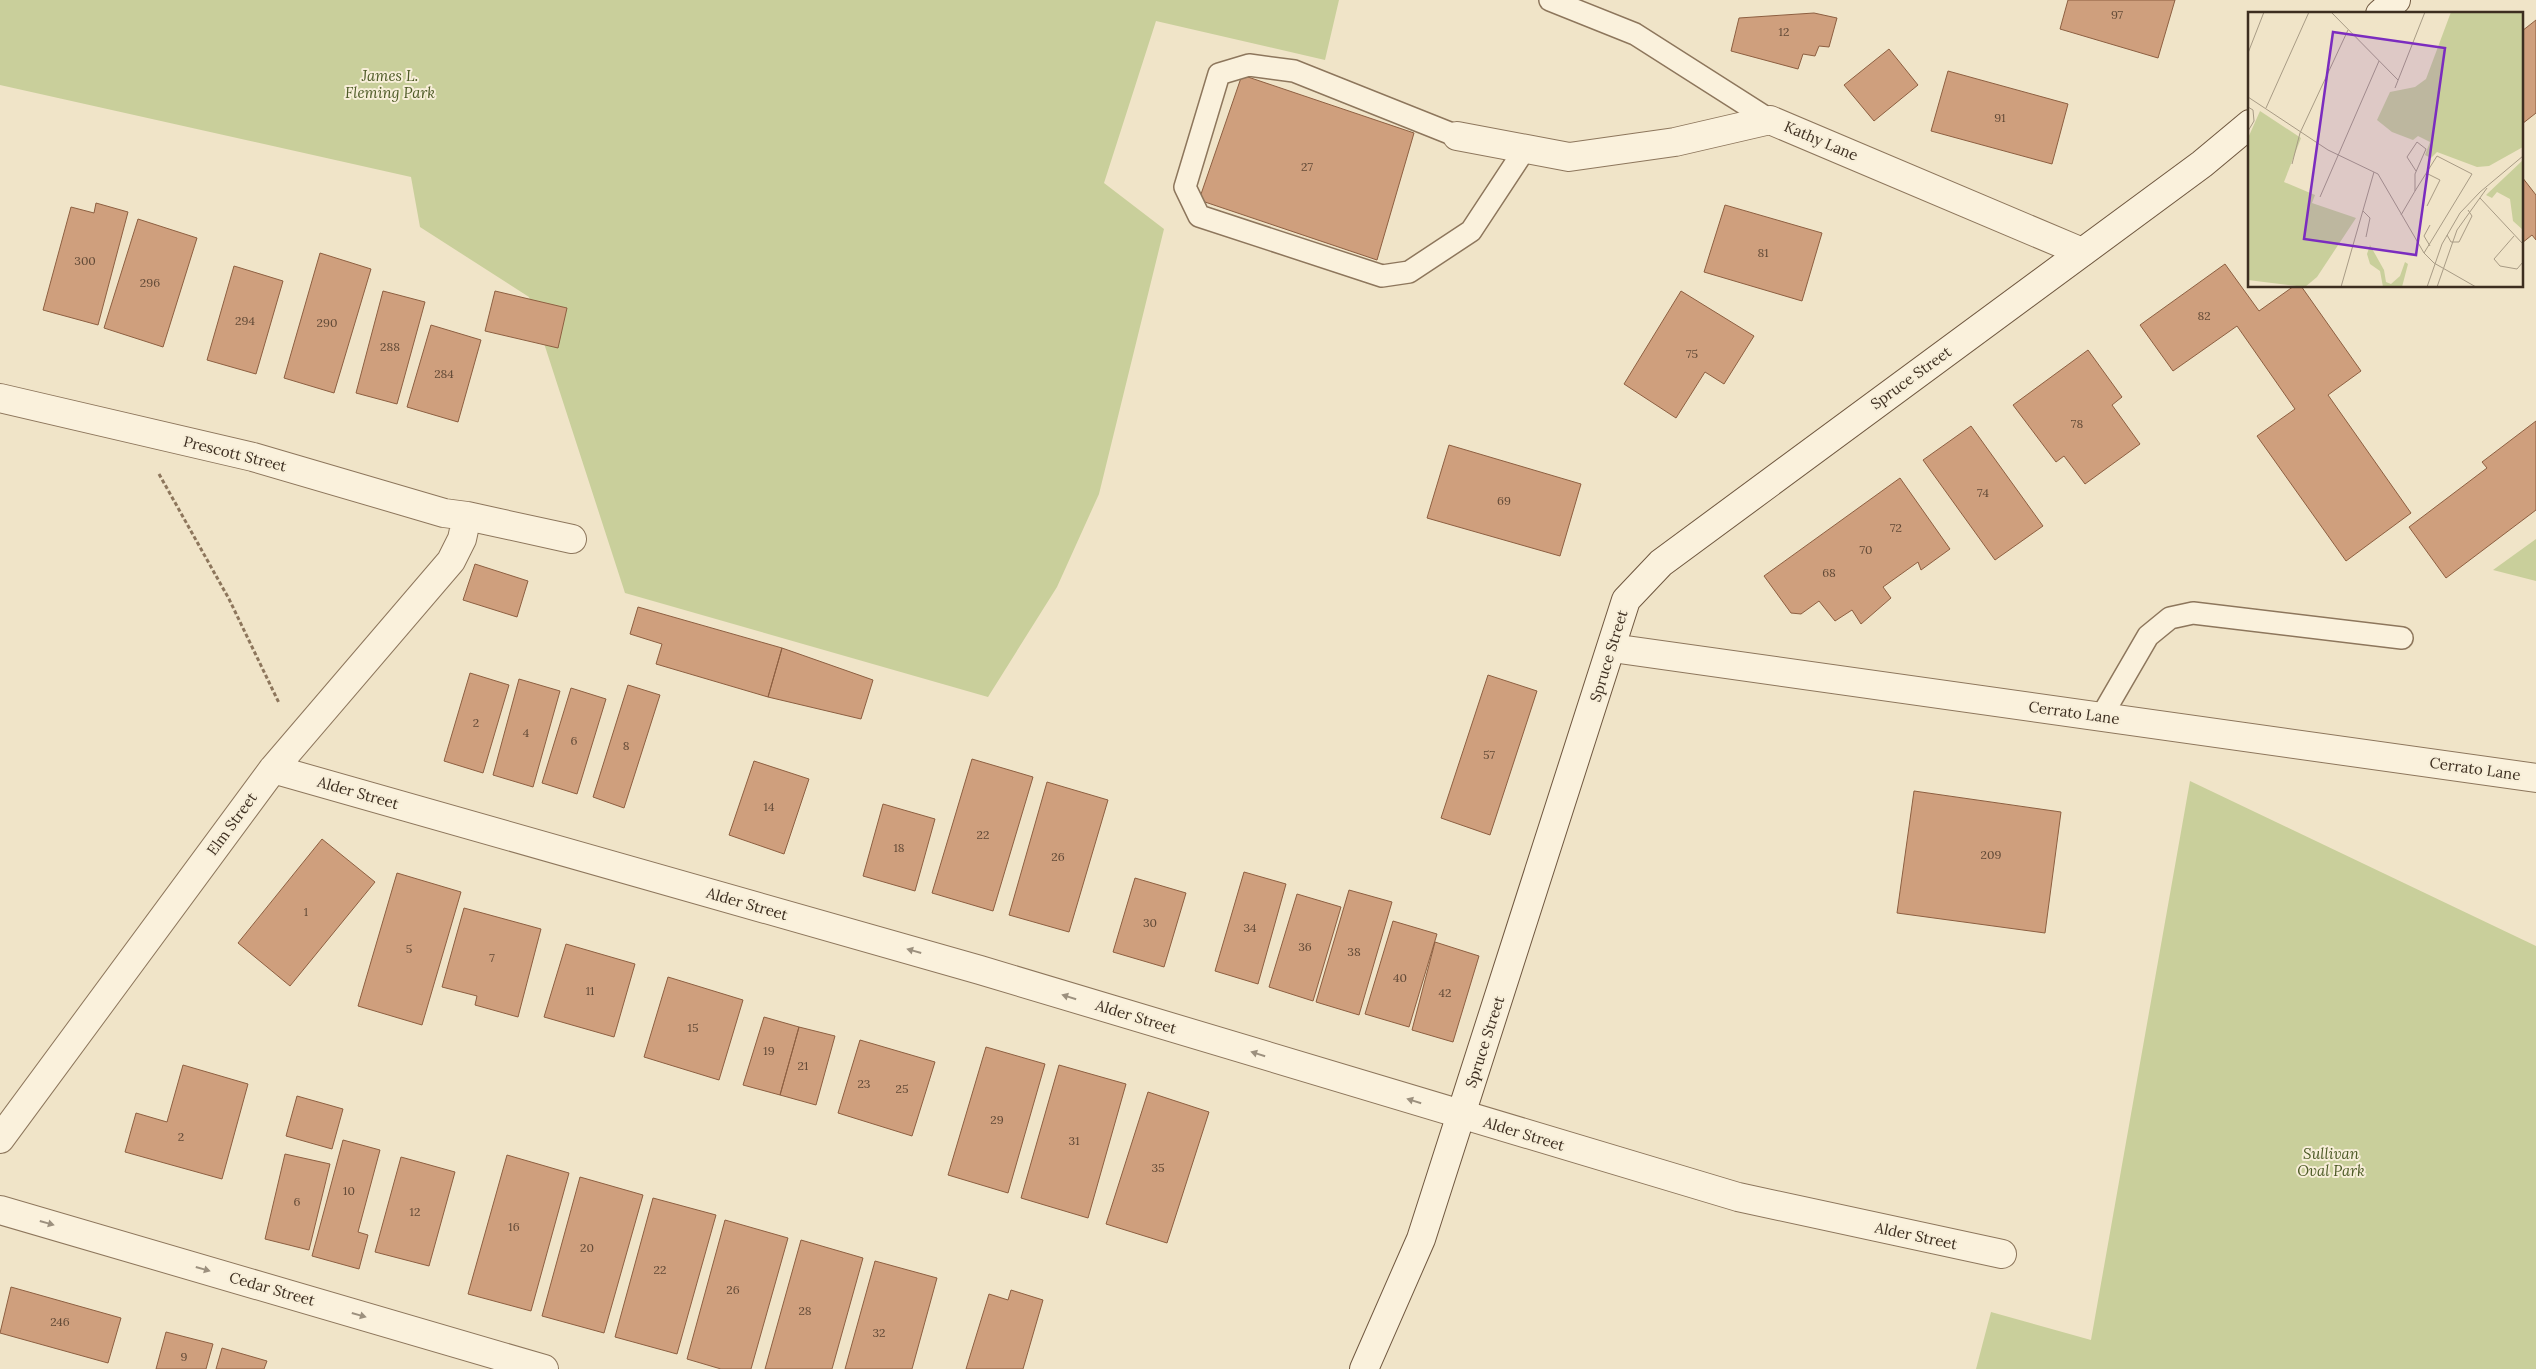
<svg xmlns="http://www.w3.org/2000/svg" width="2536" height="1369" viewBox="0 0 2536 1369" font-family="Lora,serif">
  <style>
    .green { fill: #c9cf9b }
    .building { fill: #cf9f7d; stroke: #8d5f41 }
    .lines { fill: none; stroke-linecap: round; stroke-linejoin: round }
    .lane-casing { stroke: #8d765c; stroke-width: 24 }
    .street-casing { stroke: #8d765c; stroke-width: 30 }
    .secondary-casing { stroke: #6f573f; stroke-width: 30 }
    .path { stroke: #8d765c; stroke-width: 3; stroke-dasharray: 4 2.5; stroke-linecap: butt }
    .lane { stroke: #faf1dc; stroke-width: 21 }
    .street { stroke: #faf1dc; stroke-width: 28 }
    .secondary { stroke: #faf1dc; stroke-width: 28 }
    .oneway { fill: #9c907e }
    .labels { text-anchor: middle; stroke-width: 4; stroke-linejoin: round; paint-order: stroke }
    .number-label { font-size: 12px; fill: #624a37 }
    .park-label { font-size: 15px; font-style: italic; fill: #4d5a26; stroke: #f7eed8 }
    .street-label { font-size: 15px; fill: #3d2e20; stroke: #f7eed8 }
    .inset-road { fill: none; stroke: #a89b85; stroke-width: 1 }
    .view { fill: #7b2cbf; fill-opacity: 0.15; stroke: #7b2cbf; stroke-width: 2.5 }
    .inset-edge { fill: none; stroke: #3d2e20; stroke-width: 2.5 }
  </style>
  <rect width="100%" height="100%" fill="#f0e4c8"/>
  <path class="green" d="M0,0H1339L1325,60L1156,21L1104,183L1164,229L1099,494L1057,587L988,697L625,593L529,297L420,227L411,177L0,85Z
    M2536,539V581L2493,570Z
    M2190,781L2536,946V1369H1976L1991,1312L2091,1340Z"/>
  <path class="building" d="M2068,0H2175L2158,58L2060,29Z
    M1814,13L1837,18L1829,47L1819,46L1815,56L1803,54L1798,69L1731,51L1739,18Z
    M2536,20V113L2522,124V31Z
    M1889,49L1918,85L1874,121L1844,85Z
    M1948,71L2068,104L2052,164L1931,131Z
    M1242,75L1414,133L1377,260L1199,200Z
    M2522,177L2536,195V240L2532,235L2522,243Z
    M96,203L128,212L98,325L43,310L71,207L94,213Z
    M1725,205L1822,233L1802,301L1704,272Z
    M138,219L197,238L163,347L104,328Z
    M320,253L371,269L334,393L284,378Z
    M2225,264L2259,311L2294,286H2301L2361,371L2328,395L2411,513L2346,561L2257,436L2295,409L2237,326L2173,371L2140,325Z
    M234,266L283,281L256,374L207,360Z
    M383,291L425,302L397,404L356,393Z
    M495,291L567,308L558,348L485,331Z
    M1681,291L1754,336L1724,384L1705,372L1676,418L1624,384Z
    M431,325L481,340L458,422L407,407Z
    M2088,350L2122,397L2112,405L2140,444L2085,484L2064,456L2056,462L2013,405Z
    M2536,421V510L2446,578L2409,527L2487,468L2482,462Z
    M1971,426L2043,526L1995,560L1923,460Z
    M1449,445L1581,484L1560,556L1427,518Z
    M1900,478L1950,549L1921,570L1918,562L1883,587L1891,598L1861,624L1852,610L1835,621L1819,601L1801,614L1791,613L1764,576Z
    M475,564L528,581L517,617L463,600Z
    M638,607L782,648L768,697L656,664L662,644L630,634Z
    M782,648L873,680L861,719L768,697Z
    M470,673L509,685L483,773L444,761Z
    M1488,675L1537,691L1490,835L1441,818Z
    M519,679L560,691L533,787L493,775Z
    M628,685L660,695L624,808L593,797Z
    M571,688L606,699L577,794L542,783Z
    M972,759L1033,777L993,911L932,893Z
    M754,761L809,779L784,854L729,835Z
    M1047,782L1108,800L1069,932L1009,915Z
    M1914,791L2061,812L2045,933L1897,913Z
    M883,804L935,819L915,891L863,876Z
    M322,839L375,882L290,986L238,943Z
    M1244,872L1286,884L1258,984L1215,971Z
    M397,873L461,892L422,1025L358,1006Z
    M1135,878L1186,893L1164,967L1113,952Z
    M1349,890L1392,902L1359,1015L1316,1002Z
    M1297,894L1341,907L1313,1001L1269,987Z
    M464,908L541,929L518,1017L475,1005L477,996L442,987Z
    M1393,921L1437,934L1409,1027L1365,1014Z
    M1435,942L1479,956L1453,1042L1412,1030Z
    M566,944L635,964L614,1037L544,1017Z
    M668,977L743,1000L719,1080L644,1057Z
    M764,1017L799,1027L780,1095L743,1085Z
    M799,1027L835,1036L816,1105L780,1095Z
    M860,1040L935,1062L912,1136L838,1113Z
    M986,1047L1045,1064L1008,1193L948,1175Z
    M183,1065L248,1084L222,1179L125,1152L136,1113L167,1122Z
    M1059,1065L1126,1084L1088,1218L1021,1198Z
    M1148,1092L1209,1112L1167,1243L1106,1224Z
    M297,1096L343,1109L332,1149L286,1136Z
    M343,1140L380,1150L358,1232L368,1235L359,1269L312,1256Z
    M285,1154L330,1164L309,1250L265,1239Z
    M507,1155L569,1173L531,1311L468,1294Z
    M401,1157L455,1172L429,1266L375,1252Z
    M580,1177L643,1195L604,1333L542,1316Z
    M653,1198L716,1215L677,1354L615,1337Z
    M725,1220L788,1238L751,1369H721L687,1359Z
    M801,1240L863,1258L832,1369H765Z
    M875,1261L937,1278L912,1369H845Z
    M11,1287L121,1318L108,1363L0,1333Z
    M1011,1290L1043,1300L1023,1369H966L989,1294L1008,1300Z
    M166,1332L213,1344L206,1369H156Z
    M222,1348L267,1361L264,1369H216Z"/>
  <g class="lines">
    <g class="lane-casing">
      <path id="lane" d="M1550,0L1635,34L1770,120
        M1457,136L1294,71L1249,65L1219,74L1185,187L1199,216L1382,276L1409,272L1471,231L1525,149
        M2101,717L2148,636L2170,618L2193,613L2402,638"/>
    </g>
    <g class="street-casing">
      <path id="street" d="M1457,136L1569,157L1675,142L1770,120L2082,252
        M0,398L253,457L444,513L467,516L572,539
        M1612,648L2536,778
        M273,769L980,970L1738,1197L2002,1254
        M0,1139L273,769L451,561L462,539L467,516
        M0,1210L544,1369"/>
    </g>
    <g class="secondary-casing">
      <path id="secondary" d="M2380,14L2396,0
        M1364,1369L1421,1239L1626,600L1661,563L2202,164L2250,124"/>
    </g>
    <path class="path" d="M159,474L229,599L279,703"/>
    <use href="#lane" class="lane"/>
    <use href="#street" class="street"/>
    <use href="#secondary" class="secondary"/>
  </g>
  <defs><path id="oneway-solid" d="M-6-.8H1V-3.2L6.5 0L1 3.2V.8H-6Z" transform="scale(1.25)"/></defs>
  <g class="oneway">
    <use href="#oneway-solid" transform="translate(914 951) rotate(-164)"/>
    <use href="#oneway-solid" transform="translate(1069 997) rotate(-163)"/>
    <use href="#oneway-solid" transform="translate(1258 1054) rotate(-163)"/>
    <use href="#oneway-solid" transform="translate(1414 1101) rotate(-163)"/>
    <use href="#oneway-solid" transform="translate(47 1223) rotate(16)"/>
    <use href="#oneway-solid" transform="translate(203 1269) rotate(16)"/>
    <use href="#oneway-solid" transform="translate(359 1315) rotate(16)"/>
  </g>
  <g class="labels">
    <g class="number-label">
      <text x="2117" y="19">97</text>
      <text x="1784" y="36">12</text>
      <text x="2000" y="122">91</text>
      <text x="1307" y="171">27</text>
      <text x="1763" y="257">81</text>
      <text x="85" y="265">300</text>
      <text x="150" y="287">296</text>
      <text x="2204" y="320">82</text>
      <text x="245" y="325">294</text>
      <text x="327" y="327">290</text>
      <text x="390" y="351">288</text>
      <text x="1692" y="358">75</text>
      <text x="444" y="378">284</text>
      <text x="2077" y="428">78</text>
      <text x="1983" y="497">74</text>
      <text x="1504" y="505">69</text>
      <text x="1896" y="532">72</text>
      <text x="1866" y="554">70</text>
      <text x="1829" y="577">68</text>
      <text x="476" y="727">2</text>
      <text x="526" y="737">4</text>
      <text x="574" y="745">6</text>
      <text x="626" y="750">8</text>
      <text x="1489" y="759">57</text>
      <text x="769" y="811">14</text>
      <text x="983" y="839">22</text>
      <text x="899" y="852">18</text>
      <text x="1991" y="859">209</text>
      <text x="1058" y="861">26</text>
      <text x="306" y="916">1</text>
      <text x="1150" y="927">30</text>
      <text x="1250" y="932">34</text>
      <text x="1305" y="951">36</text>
      <text x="409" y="953">5</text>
      <text x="1354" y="956">38</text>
      <text x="492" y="962">7</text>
      <text x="1400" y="982">40</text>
      <text x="590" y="995">11</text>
      <text x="1445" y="997">42</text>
      <text x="693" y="1032">15</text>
      <text x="769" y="1055">19</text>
      <text x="803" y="1070">21</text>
      <text x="864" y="1088">23</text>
      <text x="902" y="1093">25</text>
      <text x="997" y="1124">29</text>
      <text x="181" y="1141">2</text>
      <text x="1074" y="1145">31</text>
      <text x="1158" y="1172">35</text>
      <text x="349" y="1195">10</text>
      <text x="297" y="1206">6</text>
      <text x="415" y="1216">12</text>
      <text x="514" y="1231">16</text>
      <text x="587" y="1252">20</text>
      <text x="660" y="1274">22</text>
      <text x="733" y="1294">26</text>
      <text x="805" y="1315">28</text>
      <text x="60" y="1326">246</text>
      <text x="879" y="1337">32</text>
      <text x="184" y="1361">9</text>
    </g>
    <g class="park-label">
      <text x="390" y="81">James L.<tspan x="390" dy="17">Fleming Park</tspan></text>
      <text x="2331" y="1159">Sullivan<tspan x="2331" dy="17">Oval Park</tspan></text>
    </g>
    <g class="street-label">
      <text transform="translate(1821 141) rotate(23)" y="5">Kathy Lane</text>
      <text transform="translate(1911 378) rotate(-36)" y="5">Spruce Street</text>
      <text transform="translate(235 454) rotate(14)" y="5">Prescott Street</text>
      <text transform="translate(1609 656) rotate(-73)" y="5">Spruce Street</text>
      <text transform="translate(2074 713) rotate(8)" y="5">Cerrato Lane</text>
      <text transform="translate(2475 769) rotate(8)" y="5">Cerrato Lane</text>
      <text transform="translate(358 793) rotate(16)" y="5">Alder Street</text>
      <text transform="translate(232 824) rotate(-54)" y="5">Elm Street</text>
      <text transform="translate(747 904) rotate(16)" y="5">Alder Street</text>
      <text transform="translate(1136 1017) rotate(17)" y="5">Alder Street</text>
      <text transform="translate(1485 1042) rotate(-72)" y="5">Spruce Street</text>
      <text transform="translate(1524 1134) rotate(17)" y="5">Alder Street</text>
      <text transform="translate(1916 1236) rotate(12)" y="5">Alder Street</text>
      <text transform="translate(272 1289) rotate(16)" y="5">Cedar Street</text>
    </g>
  </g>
  <g transform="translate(2248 12)">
    <rect width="275" height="275" fill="#f0e4c8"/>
    <path d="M203,0H275V135L241,154L229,155L189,140L183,146L177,143L182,130L170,124L165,128L144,120L129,108L142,80L167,75L178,67ZM12,99L53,126L36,170L67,183L64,191L108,206L69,265L57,275L0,268V126ZM275,148V218L265,209L262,187L249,180L244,186L238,183ZM122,233L136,258L138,270L143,272L152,264L157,250L160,252L154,275H135L132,259L122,252L119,242Z" fill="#c9cf9b"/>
    <path class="inset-road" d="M83,0L150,68M0,41L16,0M147,76L177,0M0,85L80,138L130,162L176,241L186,251L228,275M0,95L5,98L6,109L0,119M18,96L61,0M44,152L52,121L100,18M167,179L189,144L224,162L176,241M72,185L131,49M232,186L275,232M179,194L192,168L180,162M115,199L122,206L118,225M153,203L167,179V162L178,137L169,130L159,145L168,159M182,213L176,224L182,234M199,223L203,230H211L224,204L220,198M266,224L246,247L252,254L269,257L275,250M93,275L126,160M179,275L194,232L212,201L232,180L275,144M189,275L209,218L239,176"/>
    <path class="view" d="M85,20L197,36L168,243L56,227Z"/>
    <rect width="275" height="275" class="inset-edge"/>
  </g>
</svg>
